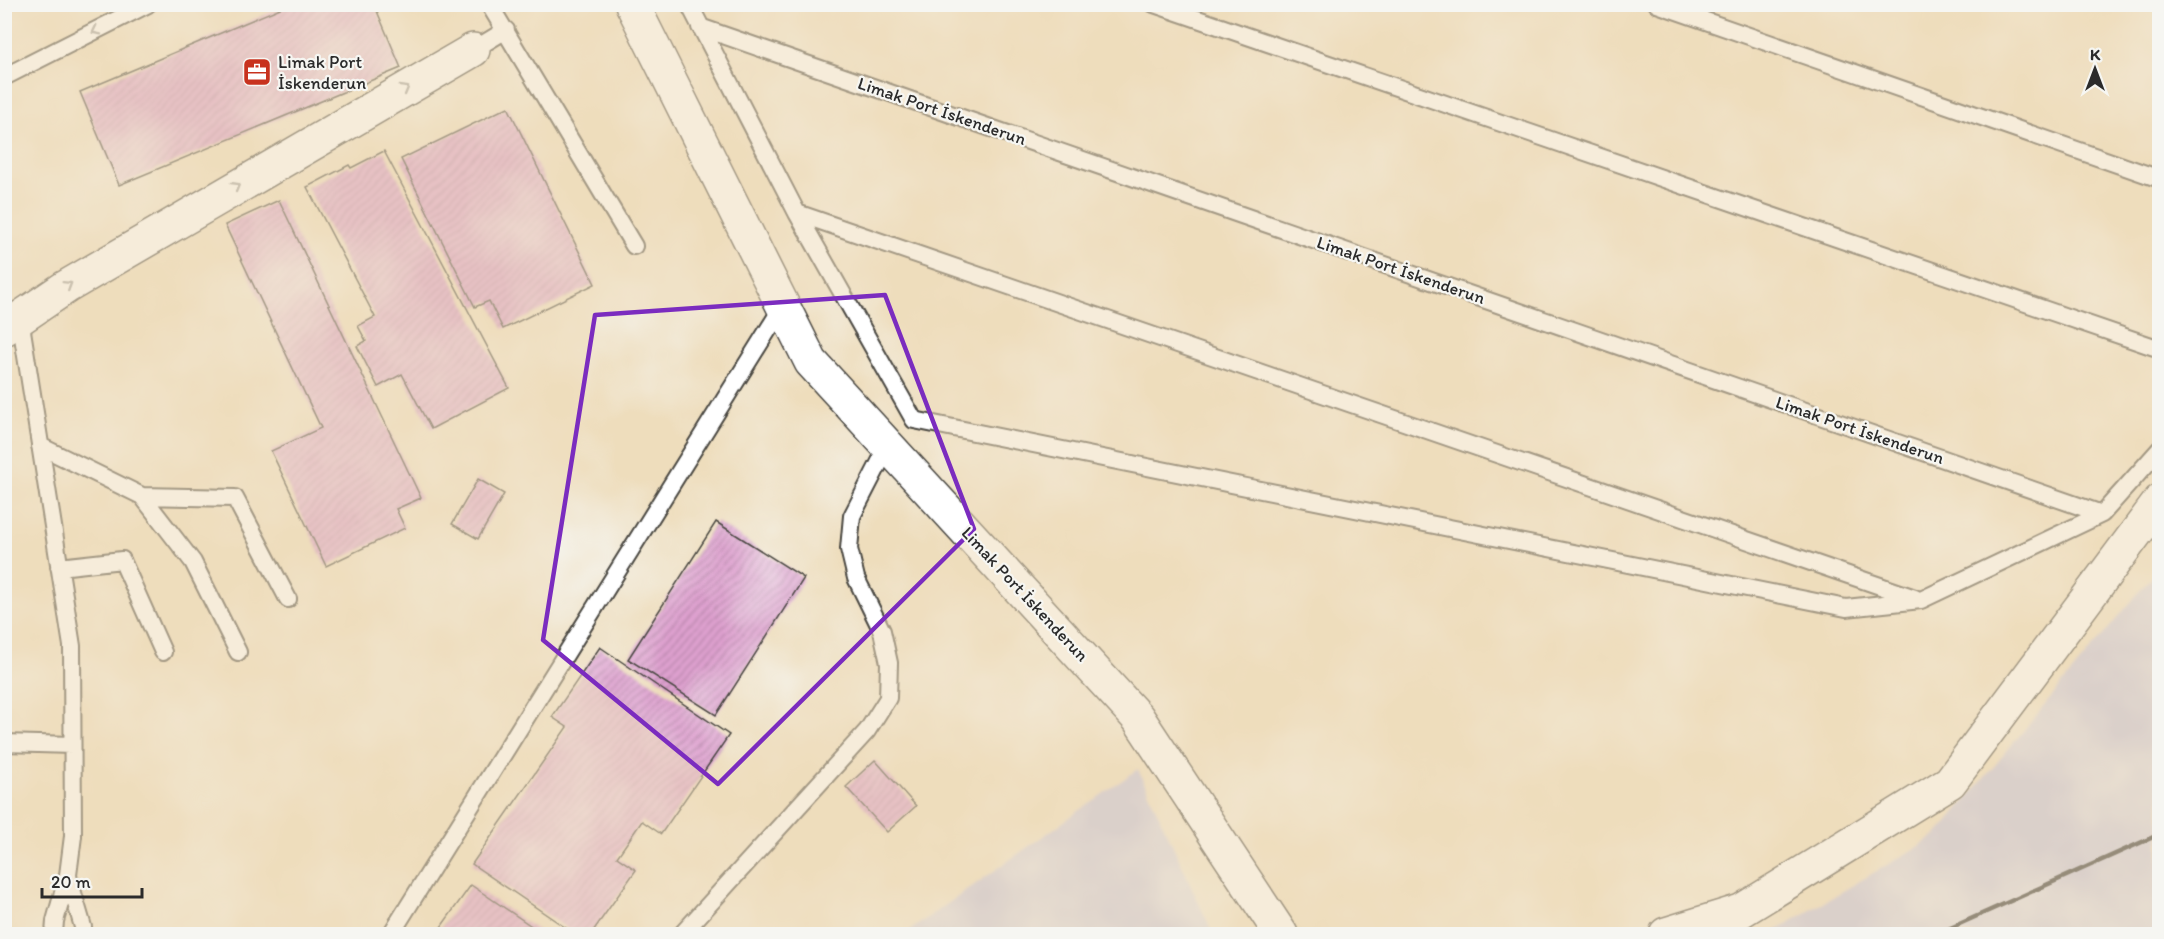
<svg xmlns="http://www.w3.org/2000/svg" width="2164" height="939" viewBox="0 0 2164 939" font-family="Itim,sans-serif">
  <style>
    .railway { fill: #c2c1dc }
    .building { fill: url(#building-hatch) }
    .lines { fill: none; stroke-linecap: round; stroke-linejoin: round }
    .service-casing { stroke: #484641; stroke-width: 20 }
    .minor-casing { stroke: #484641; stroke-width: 36 }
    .tertiary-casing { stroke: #484641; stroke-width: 36 }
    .service { stroke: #fff; stroke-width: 16 }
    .minor { stroke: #fff; stroke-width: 33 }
    .tertiary { stroke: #fff; stroke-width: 33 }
    .rail { stroke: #2b2b2b; stroke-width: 4.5 }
    .oneway { stroke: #a0a0a0 }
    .marked { fill: none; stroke: #7b2cbf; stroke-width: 4.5; stroke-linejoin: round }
    .labels { text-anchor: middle; stroke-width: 4.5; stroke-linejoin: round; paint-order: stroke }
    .poi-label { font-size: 18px; fill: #2b2b2b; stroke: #f6f6f2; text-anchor: start }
    .street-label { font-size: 18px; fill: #2b2b2b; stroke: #f6f6f2 }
  </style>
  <defs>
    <pattern id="building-hatch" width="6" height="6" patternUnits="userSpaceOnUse" patternTransform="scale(1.5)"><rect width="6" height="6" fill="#dea0cf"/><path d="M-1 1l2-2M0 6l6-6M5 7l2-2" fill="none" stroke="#b483a8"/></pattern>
  </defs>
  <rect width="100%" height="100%" fill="#f6f6f2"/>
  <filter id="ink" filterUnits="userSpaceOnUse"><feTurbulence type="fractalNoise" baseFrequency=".0167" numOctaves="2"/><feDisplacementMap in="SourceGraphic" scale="12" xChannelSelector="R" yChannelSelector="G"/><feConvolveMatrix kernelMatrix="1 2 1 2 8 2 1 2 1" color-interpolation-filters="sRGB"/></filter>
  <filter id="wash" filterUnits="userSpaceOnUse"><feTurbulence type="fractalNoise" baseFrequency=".008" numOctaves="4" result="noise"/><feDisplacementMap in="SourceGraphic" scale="24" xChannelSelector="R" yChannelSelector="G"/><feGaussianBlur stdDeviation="1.35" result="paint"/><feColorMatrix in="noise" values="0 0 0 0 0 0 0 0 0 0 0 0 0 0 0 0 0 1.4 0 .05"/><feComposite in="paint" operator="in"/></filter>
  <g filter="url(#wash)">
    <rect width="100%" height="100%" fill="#eeddbc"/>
    <path class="railway" d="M2159,568V934H1770L1936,836Z
      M1138,769L1213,934H905Z"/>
    <g id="blocks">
      <path class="building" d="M290,4H374L401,68L119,185L80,92Z
        M508,107L595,284L503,329L489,301L475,307L401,159Z
        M384,151L509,388L431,429L402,374L378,387L357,346L366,341L358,326L375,317L307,187L349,165L351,168Z
        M279,200L421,498L396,509L405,528L326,566L271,451L321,428L225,225Z
        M478,479L504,494L478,539L452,524Z
        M716,522L804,578L716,715L628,659Z
        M600,647L729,735L661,834L642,821L617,857L636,870L591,934H575L472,864L567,727L552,717Z
        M875,760L916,806L887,832L846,787Z
        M471,885L543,934H436Z"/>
    </g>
  </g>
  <g filter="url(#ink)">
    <use href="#blocks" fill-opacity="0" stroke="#484641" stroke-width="1.5"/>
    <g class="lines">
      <g class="service-casing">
        <path id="service" d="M489,4L634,246
          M689,4L797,213L914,420L1846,608L1921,600L2102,514L2160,449
          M1154,4L2160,349
          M1657,4L2160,179
          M700,27L2102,514
          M473,50L506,30
          M4,77L148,4
          M797,213L1915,598
          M20,318L72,646L73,836L68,875L55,921L54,934
          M40,446L142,496L193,562L238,652
          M142,496L235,498L288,599
          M59,567L122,560L163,652
          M4,743L72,745
          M68,876L83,927V934
          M391,934L783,306
          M682,934L867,731L888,698L889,663L882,631L856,578L849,549L852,516L888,446"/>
      </g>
      <g class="minor-casing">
        <path id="minor" d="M4,329L66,287L473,50"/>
      </g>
      <g class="tertiary-casing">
        <path id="tertiary" d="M632,4L811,362L1138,718L1281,934
          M1666,934L1741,911L1950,782L2160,501"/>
      </g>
      <use href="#service" class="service"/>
      <use href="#minor" class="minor"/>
      <use href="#tertiary" class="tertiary"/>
      <path class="rail" d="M1937,934L2160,834"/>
    </g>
    <defs><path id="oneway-chevron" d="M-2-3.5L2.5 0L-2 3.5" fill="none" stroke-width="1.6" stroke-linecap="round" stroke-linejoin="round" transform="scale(1.5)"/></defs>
    <g class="oneway">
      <use href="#oneway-chevron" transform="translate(96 31) rotate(153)"/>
      <use href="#oneway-chevron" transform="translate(405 89) rotate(-30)"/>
      <use href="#oneway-chevron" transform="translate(236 186) rotate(-30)"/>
      <use href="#oneway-chevron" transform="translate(68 285) rotate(-32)"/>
    </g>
  </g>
  <path d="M0 0H2164V939H0ZM885,295L974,529L718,784L543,640L595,315Z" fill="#eeddbc" fill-opacity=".55" fill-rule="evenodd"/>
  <path class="marked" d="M885,295L974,529L718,784L543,640L595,315Z"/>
  <defs>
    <g id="office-square" transform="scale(1.5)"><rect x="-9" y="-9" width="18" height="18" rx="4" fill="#c8321e" stroke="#f6f6f2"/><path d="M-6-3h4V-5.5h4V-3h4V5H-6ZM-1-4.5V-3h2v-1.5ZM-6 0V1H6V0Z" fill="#fff"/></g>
  </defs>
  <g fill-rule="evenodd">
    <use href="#office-square" x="257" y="72"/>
  </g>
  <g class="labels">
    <g class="poi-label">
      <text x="278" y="68">Limak Port<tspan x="278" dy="21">İskenderun</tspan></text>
    </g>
    <g class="street-label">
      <text transform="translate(942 111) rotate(19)" y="6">Limak Port İskenderun</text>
      <text transform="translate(1401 270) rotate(19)" y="6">Limak Port İskenderun</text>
      <text transform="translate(1860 430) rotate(19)" y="6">Limak Port İskenderun</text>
      <text transform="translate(1025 594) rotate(47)" y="6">Limak Port İskenderun</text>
    </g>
  </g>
  <rect width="2164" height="939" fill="none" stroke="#f6f6f2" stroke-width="24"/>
  <g transform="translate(2095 69)" stroke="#f6f6f2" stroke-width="4.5" paint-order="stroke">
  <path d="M0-4.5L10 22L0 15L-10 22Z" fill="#2b2b2b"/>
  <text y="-9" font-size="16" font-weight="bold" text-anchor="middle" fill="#2b2b2b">K</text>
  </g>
  <path d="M42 888v9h100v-9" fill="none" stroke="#2b2b2b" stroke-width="3"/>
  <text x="51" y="888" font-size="18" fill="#2b2b2b" stroke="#f6f6f2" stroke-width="4.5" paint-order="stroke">20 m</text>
</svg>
